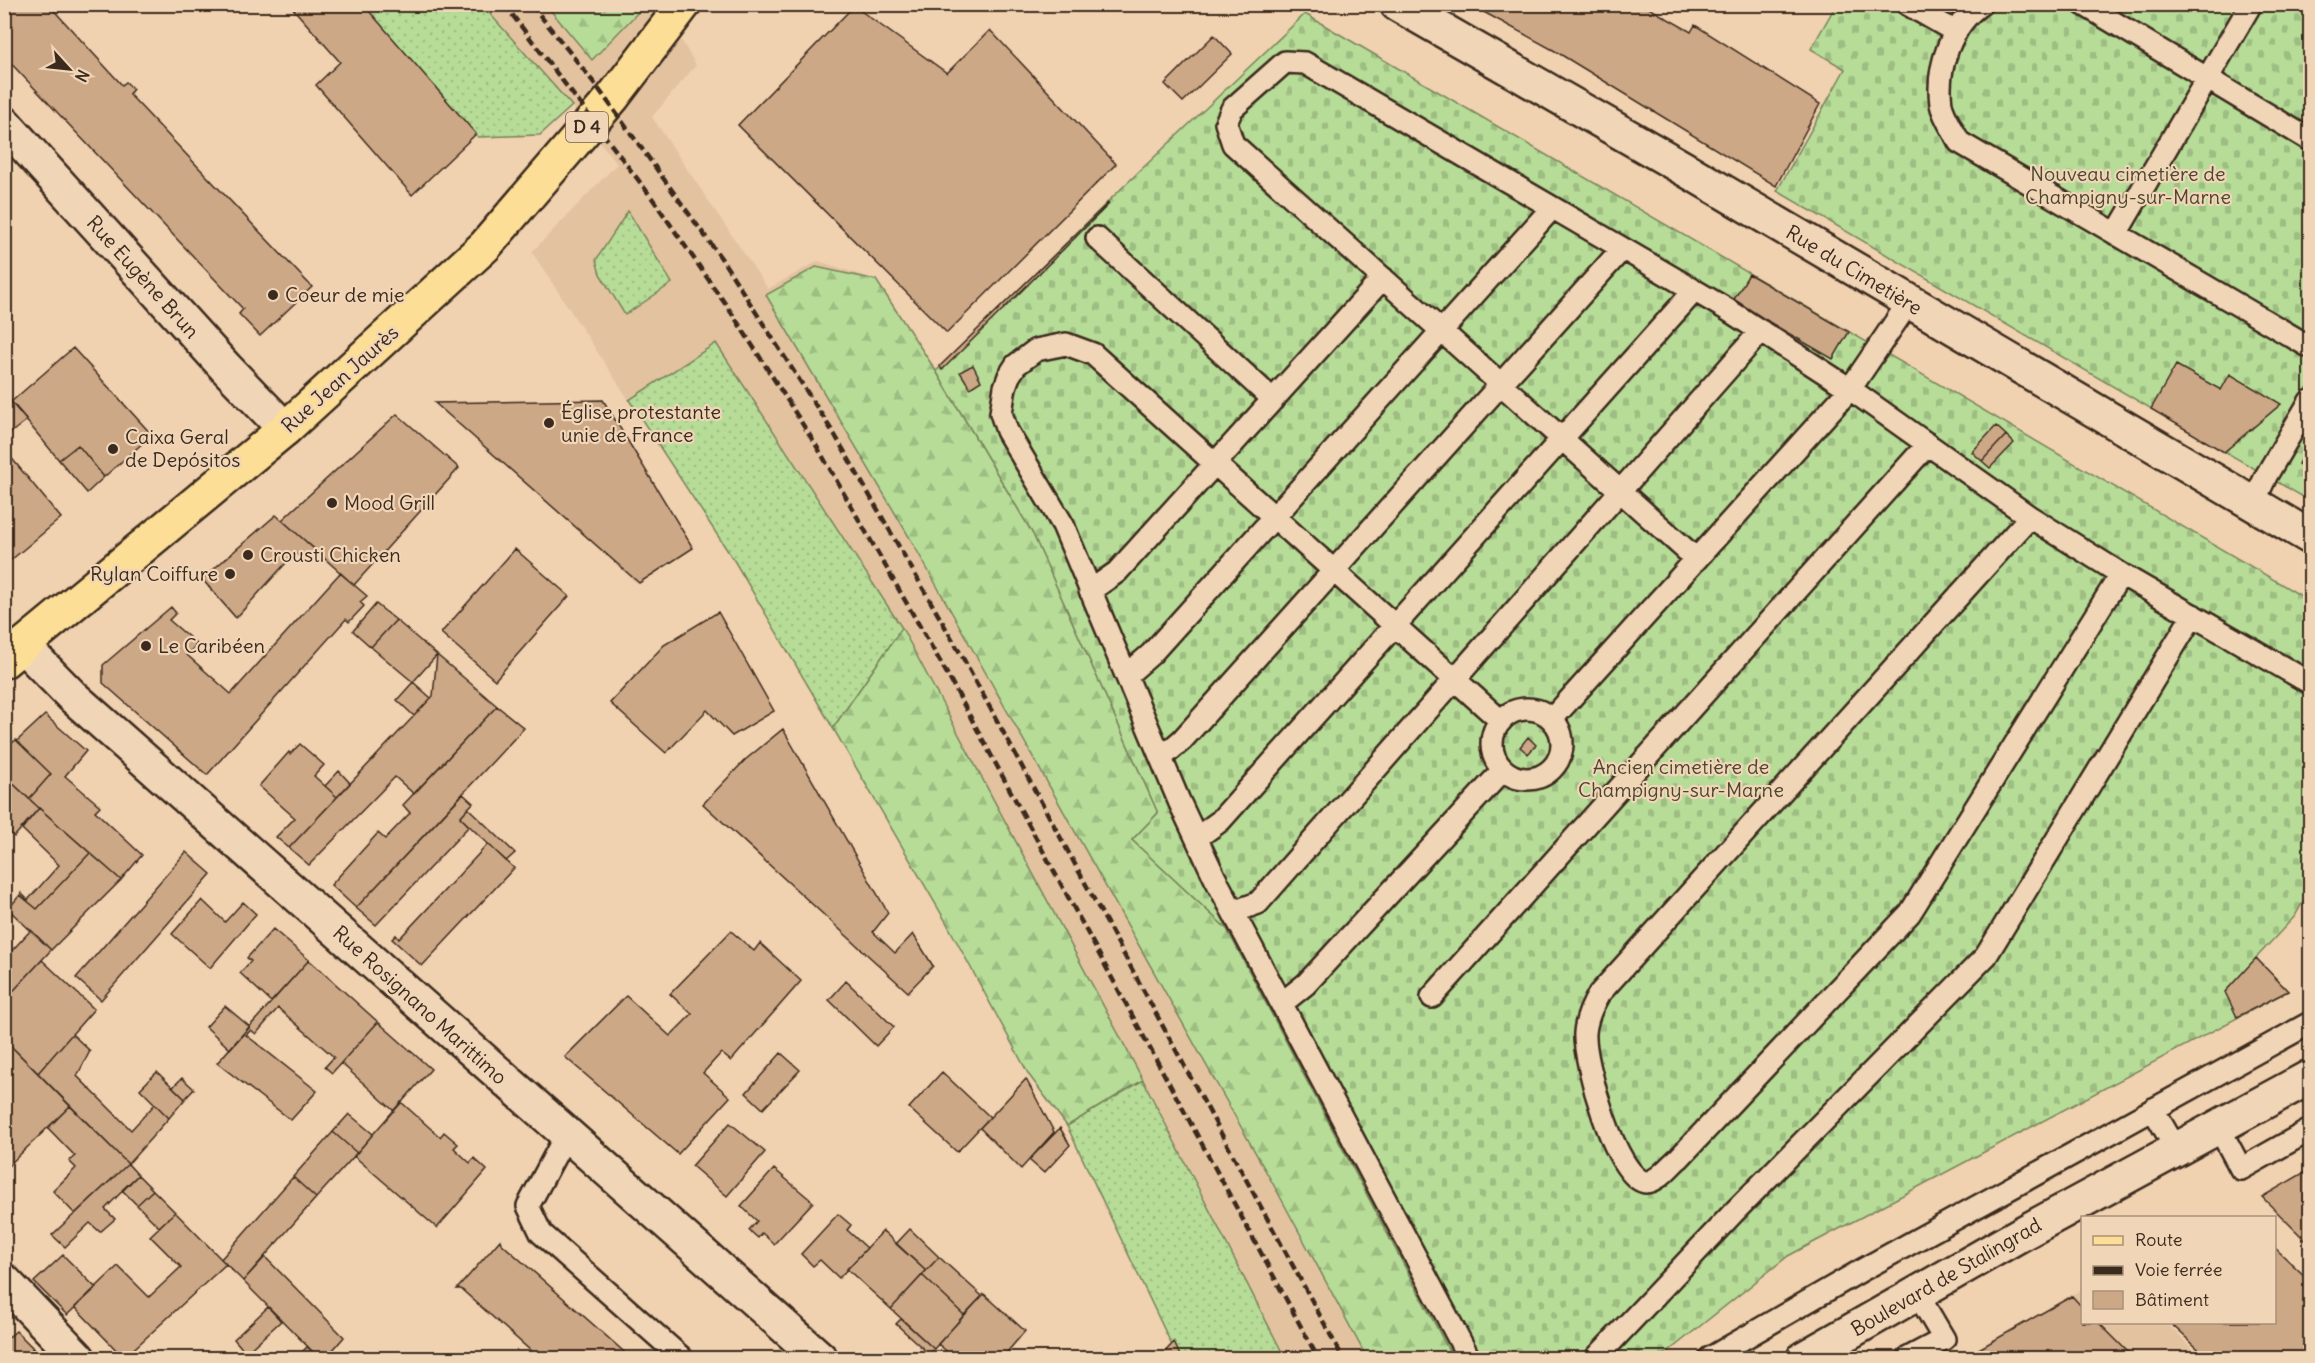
<svg xmlns="http://www.w3.org/2000/svg" width="2315" height="1363" viewBox="0 0 2315 1363" font-family="Delius,sans-serif">
  <style>
    .built { fill: #e3c2a0 }
    .grass { fill: url(#grass-dots); stroke: #78835a; stroke-width: 1.5 }
    .forest { fill: url(#forest-firs); stroke: #78835a; stroke-width: 1.5 }
    .cemetery { fill: url(#cemetery-stones); stroke: #78835a; stroke-width: 1.5 }
    .building { fill: #cda886; stroke: #3b2a1e; stroke-width: 1.5 }
    .lines { fill: none; stroke-linecap: round; stroke-linejoin: round }
    .service-casing { stroke: #3b2a1e; stroke-width: 26 }
    .minor-casing { stroke: #3b2a1e; stroke-width: 38 }
    .secondary-casing { stroke: #3b2a1e; stroke-width: 38 }
    .primary-casing { stroke: #3b2a1e; stroke-width: 38 }
    .service { stroke: #f0d5b7; stroke-width: 21 }
    .minor { stroke: #f0d5b7; stroke-width: 33 }
    .secondary { stroke: #f0d5b7; stroke-width: 33 }
    .primary { stroke: #fcde96; stroke-width: 33 }
    .rail { stroke: #3b2a1e; stroke-width: 4.5; stroke-dasharray: 9 4.5; stroke-linecap: butt }
    .poi-dot { fill: #3b2a1e; stroke: #f0d5b7; stroke-width: 2 }
    .labels { text-anchor: middle; stroke-width: 4.5; stroke-linejoin: round; paint-order: stroke }
    .shield { fill: #f0d5b7; stroke: #715d4c; stroke-width: 1.5 }
    .shield-label { font-size: 18px; font-weight: bold; fill: #3b2a1e }
    .park-label { font-size: 20px; fill: #4d4530; stroke: #f0d5b7 }
    .street-label { font-size: 20px; fill: #3b2a1e; stroke: #f0d5b7 }
    .poi-label { font-size: 20px; fill: #3b2a1e; stroke: #f0d5b7; text-anchor: start }
  </style>
  <defs>
    <pattern id="grass-dots" width="8" height="8" patternUnits="userSpaceOnUse" patternTransform="scale(1.5)"><rect width="8" height="8" fill="#b6dc97"/><path d="M2 2h.1M6 6h.1" fill="none" stroke="#9dbd82" stroke-width="1.8" stroke-linecap="round"/></pattern>
    <pattern id="forest-firs" width="22" height="20" patternUnits="userSpaceOnUse" patternTransform="scale(1.5)"><rect width="22" height="20" fill="#b6dc97"/><path d="M5 1l3.5 6h-7zM16 11l3.5 6h-7z" fill="#9dbd82"/></pattern>
    <pattern id="cemetery-stones" width="16" height="16" patternUnits="userSpaceOnUse" patternTransform="scale(1.5)"><rect width="16" height="16" fill="#b6dc97"/><path d="M2 7V4a2 2 0 0 1 4 0v3zM10 15v-3a2 2 0 0 1 4 0v3z" fill="#9dbd82"/></pattern>
  </defs>
  <rect width="100%" height="100%" fill="#f0d1b0"/>
  <filter id="ink" filterUnits="userSpaceOnUse"><feTurbulence type="fractalNoise" baseFrequency=".0167" numOctaves="2"/><feDisplacementMap in="SourceGraphic" scale="12" xChannelSelector="R" yChannelSelector="G"/><feConvolveMatrix kernelMatrix="1 2 1 2 8 2 1 2 1" color-interpolation-filters="sRGB"/></filter>
  <g filter="url(#ink)">
    <path class="built" d="M360,5H660L696,65L652,117L768,289L818,261L876,280L936,371L1453,1358H1178L1067,1126L1029,1075L945,920L735,562L532,252L617,164L572,106L540,135L478,137Z
      M2082,1289V1322L2166,1323L2202,1358H1960Z"/>
    <path class="grass" d="M360,5H482L572,106L540,135L478,137Z
      M628,211L672,283L625,315L600,274L596,260Z
      M716,343L902,628L833,728L735,562L629,400Z
      M1143,1080L1285,1358H1178L1067,1126Z"/>
    <path class="forest" d="M546,5H645L592,60Z
      M816,267L876,280L936,371L1033,534L1158,813L1132,840L1227,929L1453,1358H1367L1277,1191L911,540L766,295Z
      M902,628L1143,1080L1067,1126L1029,1075L945,920L833,728Z"/>
    <path class="cemetery" d="M1836,5H2310V501L1777,191L1845,69L1811,49Z
      M1305,14L2310,601V889L2295,916L2256,958L2288,991L1788,1256L1660,1358H1453L1227,929L1132,840L1158,813L1033,534L936,371L1126,184Z"/>
    <path class="building" d="M4,4H48L122,85L126,82L133,89L129,94L312,287L260,336L239,314L243,309L4,56Z
      M289,4H363L476,134L412,195L316,85L340,62Z
      M1469,4H1642L1691,32L1695,25L1820,104L1776,186L1555,51Z
      M854,6L947,73L990,30L1116,164L947,333L738,125Z
      M1214,35L1232,54L1183,102L1165,84Z
      M1108,203L1109,204L942,370L940,366Z
      M1749,274L1849,332L1833,359L1733,301Z
      M73,348L152,435L104,477L78,445L59,460L11,402Z
      M973,365L981,381L970,388L960,372Z
      M2176,365L2221,390L2230,374L2281,404L2224,452L2151,409Z
      M4,393L27,420L8,435L4,430Z
      M603,400L693,548L639,583L435,403Z
      M397,414L459,468L354,585L282,520Z
      M1996,426L2006,435L1982,461L1972,452Z
      M2006,435L2014,443L1990,468L1982,461Z
      M2310,441V471L2298,464Z
      M78,445L104,477L87,493L59,460Z
      M4,449L61,518L4,566Z
      M276,515L319,553L309,564L295,553L236,618L202,579Z
      M515,549L569,596L495,680L441,633Z
      M340,573L367,596L360,602L364,606L349,622L346,619L207,775L103,683V665L171,607L176,613L169,620L197,644L187,655L231,694Z
      M376,604L396,620L371,647L353,631Z
      M718,612L774,711L732,736L707,710L666,753L610,703L664,645Z
      M396,620L437,655L413,682L371,647Z
      M437,655L497,706L414,794L395,777L309,865L289,848L433,696Z
      M413,682L431,698L414,716L397,700Z
      M497,706L524,728L356,908L331,885L378,833L385,839L410,813L403,805Z
      M45,715L86,751L65,776L100,806L95,811L142,855L121,880L29,799L51,774L17,741Z
      M783,729L888,913L873,932L895,953L913,934L933,966L908,992L703,804L745,760Z
      M1528,737L1536,745L1528,754L1520,747Z
      M16,740L51,774L29,799L4,775V749Z
      M300,744L324,765L314,776L337,797L289,848L276,837L295,818L259,786L289,752L290,754Z
      M339,771L350,783L337,797L325,786Z
      M4,775L39,808L14,837L4,828Z
      M463,794L473,803L460,817L469,826L376,925L356,908Z
      M39,808L90,853L37,909L20,895L21,893L28,900L59,865L22,829Z
      M468,808L515,853L506,861L460,817Z
      M488,844L514,868L422,966L392,939L396,935L399,939Z
      M186,852L211,874L101,1000L76,978Z
      M90,853L121,880L51,950L8,909L20,895L37,909Z
      M202,900L225,922L243,902L256,914L210,968L172,934Z
      M4,906L12,914L4,922Z
      M273,929L309,960L271,1002L240,973L251,961L247,958Z
      M31,930L51,950L4,1001V959Z
      M731,931L754,951L760,943L801,981L731,1061L721,1053L703,1073L730,1097L678,1154L565,1057L626,996L670,1036L692,1014L670,994Z
      M2256,958L2288,991L2237,1017L2225,992Z
      M42,960L94,1009L38,1073L4,1039V1001Z
      M309,960L378,1022L332,1073L325,1067L334,1057L278,1008L256,1034L251,1030L246,1035L317,1091L291,1120L217,1063Z
      M846,981L894,1027L876,1046L829,1000Z
      M225,1006L250,1027L230,1049L206,1027Z
      M378,1022L431,1069L394,1111L341,1063Z
      M72,1034L90,1051L77,1076L131,1130L155,1104L169,1118L128,1164L38,1073Z
      M4,1039L70,1106L4,1170Z
      M781,1053L800,1070L763,1109L746,1093Z
      M157,1072L185,1099L169,1118L140,1089Z
      M942,1072L990,1117L957,1152L909,1108Z
      M182,1078L194,1089L185,1099L173,1087Z
      M1026,1079L1054,1132L1021,1169L980,1128Z
      M401,1102L440,1137L444,1132L458,1144L454,1148L470,1163L474,1158L487,1170L437,1228L354,1156Z
      M70,1106L128,1164L75,1214L53,1191L76,1168L69,1161L75,1156L48,1128Z
      M349,1114L373,1134L357,1153L333,1132Z
      M730,1123L765,1152L727,1196L692,1166Z
      M1060,1128L1070,1145L1044,1173L1029,1160Z
      M333,1132L357,1153L316,1198L293,1177Z
      M128,1164L138,1175L105,1209L115,1219L100,1232L90,1223L65,1247L52,1235Z
      M774,1169L813,1202L774,1244L762,1233L758,1238L749,1230L757,1221L741,1206Z
      M2310,1169V1245L2262,1197Z
      M138,1175L153,1190L137,1205L122,1190Z
      M293,1177L316,1198L243,1281L221,1259Z
      M153,1190L175,1212L159,1227L137,1205Z
      M175,1212L226,1264L124,1358L75,1307L118,1266L149,1297L181,1267L150,1236Z
      M838,1214L851,1225L847,1230L867,1248L839,1278L820,1260L813,1266L801,1254Z
      M910,1229L939,1257L926,1271L896,1244Z
      M883,1231L926,1271L891,1309L847,1269Z
      M500,1240L501,1243L631,1358H539L461,1289H457Z
      M2274,1247L2310,1281V1358H2208L2169,1322H2274Z
      M63,1255L96,1288L67,1315L34,1282Z
      M265,1257L344,1337L326,1358H319L243,1281Z
      M939,1257L982,1296L964,1315L922,1275Z
      M922,1275L964,1315L934,1349L891,1309Z
      M984,1294L1025,1331L1002,1358H955L938,1344Z
      M2072,1296L2082,1307V1322H2098L2134,1358H1963Z
      M268,1307L281,1321L246,1353L234,1339Z
      M901,1319L934,1349L929,1354L896,1324Z
      M16,1331L33,1348L22,1358H4V1341Z
      M1174,1342L1181,1358H1159Z
      M307,1347L313,1352L308,1357L303,1351Z
      M33,1348L43,1358H22Z
      M313,1352L319,1358H318L308,1357Z"/>
    <g class="lines">
      <g class="service-casing">
        <path id="service" d="M1907,4L1956,32
          M1981,4C1951,25 1936,68 1941,104C1943,116 1954,131 1959,142L2310,347
          M2083,4L2310,140
          M2116,234L2251,4
          M1097,238L1273,400
          M2253,504L2266,476L2310,401
          M2030,517L1599,994C1592,1006 1586,1018 1585,1033C1583,1059 1616,1180 1646,1182C1658,1182 1670,1165 1679,1158L1910,913L2121,574
          M1695,558L1233,144L1226,123L1232,109L1285,62L1305,63L1728,310L1850,389L2030,517L2121,574L2310,683
          M1090,591L1117,572L1383,278
          M1127,675L1151,654L1552,208
          M1492 744a35 35 0 1 1 70 0a35 35 0 1 1-70 0Z
          M1552,719L1850,389L1909,302
          M1162,757L1182,740L1622,249
          M1198,837L1220,821L1694,291
          M1233,912L1258,903L1761,331
          M1432,997L1928,444
          M1281,1004L1306,984L1503,770
          M2153,1109L2176,1149
          M2218,1126L2241,1169L2310,1130
          M566,1135L528,1206L541,1233L682,1358
          M1469,1358L1215,878L1179,801L1063,525L1007,431L1001,413L1005,387L1009,376L1016,365L1036,350L1066,344L1093,354L1501,721
          M1596,1358L1734,1212L1986,956L2193,615
          M1710,1358L1862,1270L2310,1023
          M1908,1358L1944,1339L1917,1293"/>
      </g>
      <g class="minor-casing">
        <path id="minor" d="M1397,4L1683,168L2310,537
          M4,123L226,368L285,429
          M24,647L72,696L820,1358
          M4,1281L78,1358"/>
      </g>
      <g class="secondary-casing">
        <path id="secondary" d="M1804,1358L2021,1234L2310,1077"/>
      </g>
      <g class="primary-casing">
        <path id="primary" d="M4,661L285,429L485,246L613,97L684,4"/>
      </g>
      <use href="#service" class="service"/>
      <use href="#minor" class="minor"/>
      <use href="#secondary" class="secondary"/>
      <use href="#primary" class="primary"/>
      <path class="rail" d="M504,4L652,198L735,318L819,450L946,672L1318,1358
        M531,4L595,84L721,258L836,437L963,658L1343,1358"/>
    </g>
  </g>
  <g class="poi-dot">
    <circle cx="273" cy="295" r="6"/>
    <circle cx="549" cy="423" r="6"/>
    <circle cx="113" cy="449" r="6"/>
    <circle cx="332" cy="503" r="6"/>
    <circle cx="248" cy="555" r="6"/>
    <circle cx="230" cy="574" r="6"/>
    <circle cx="146" cy="646" r="6"/>
  </g>
  <g class="labels">
    <rect class="shield" x="566" y="112" width="42" height="30" rx="4.5"/>
    <g class="shield-label">
      <text x="587" y="133">D 4</text>
    </g>
    <g class="park-label">
      <text x="2128" y="181">Nouveau cimetière de<tspan x="2128" dy="23">Champigny-sur-Marne</tspan></text>
      <text x="1681" y="774">Ancien cimetière de<tspan x="1681" dy="23">Champigny-sur-Marne</tspan></text>
    </g>
    <g class="street-label">
      <text transform="translate(1854 270) rotate(31)" y="7">Rue du Cimetière</text>
      <text transform="translate(143 277) rotate(48)" y="7">Rue Eugène Brun</text>
      <text transform="translate(340 379) rotate(-42)" y="7">Rue Jean Jaurès</text>
      <text transform="translate(420 1005) rotate(42)" y="7">Rue Rosignano Marittimo</text>
      <text transform="translate(1946 1277) rotate(-30)" y="7">Boulevard de Stalingrad</text>
    </g>
    <g class="poi-label">
      <text x="285" y="302">Coeur de mie</text>
      <text x="561" y="419">Église protestante<tspan x="561" dy="23">unie de France</tspan></text>
      <text x="125" y="444">Caixa Geral<tspan x="125" dy="23">de Depósitos</tspan></text>
      <text x="344" y="510">Mood Grill</text>
      <text x="260" y="562">Crousti Chicken</text>
      <text x="218" y="581" text-anchor="end">Rylan Coiffure</text>
      <text x="158" y="653">Le Caribéen</text>
    </g>
  </g>
  <rect width="2315" height="1363" fill="none" stroke="#f0d5b7" stroke-width="24"/>
  <rect x="12" y="12" width="2291" height="1339" fill="none" stroke="#3b2a1e" stroke-width="2" filter="url(#ink)"/>
  <rect x="2081" y="1216" width="195" height="108" fill="#f0d5b7" stroke="#a8917a" stroke-width="1.5"/>
  <rect x="2093" y="1236" width="30" height="9" fill="#fcde96" stroke="#a8917a" stroke-width="1.5"/>
  <text x="2135" y="1246" font-size="18" fill="#3b2a1e">Route</text>
  <rect x="2093" y="1266" width="30" height="9" fill="#3b2a1e" stroke="#a8917a" stroke-width="1.5"/>
  <text x="2135" y="1276" font-size="18" fill="#3b2a1e">Voie ferrée</text>
  <rect x="2093" y="1291" width="30" height="18" fill="#cda886" stroke="#a8917a" stroke-width="1.5"/>
  <text x="2135" y="1306" font-size="18" fill="#3b2a1e">Bâtiment</text>
  <g transform="translate(69 69) rotate(117)" stroke="#f0d5b7" stroke-width="4.5" paint-order="stroke">
  <path d="M0-4.5L10 22L0 15L-10 22Z" fill="#3b2a1e"/>
  <text y="-9" font-size="16" font-weight="bold" text-anchor="middle" fill="#3b2a1e">N</text>
  </g>
</svg>
